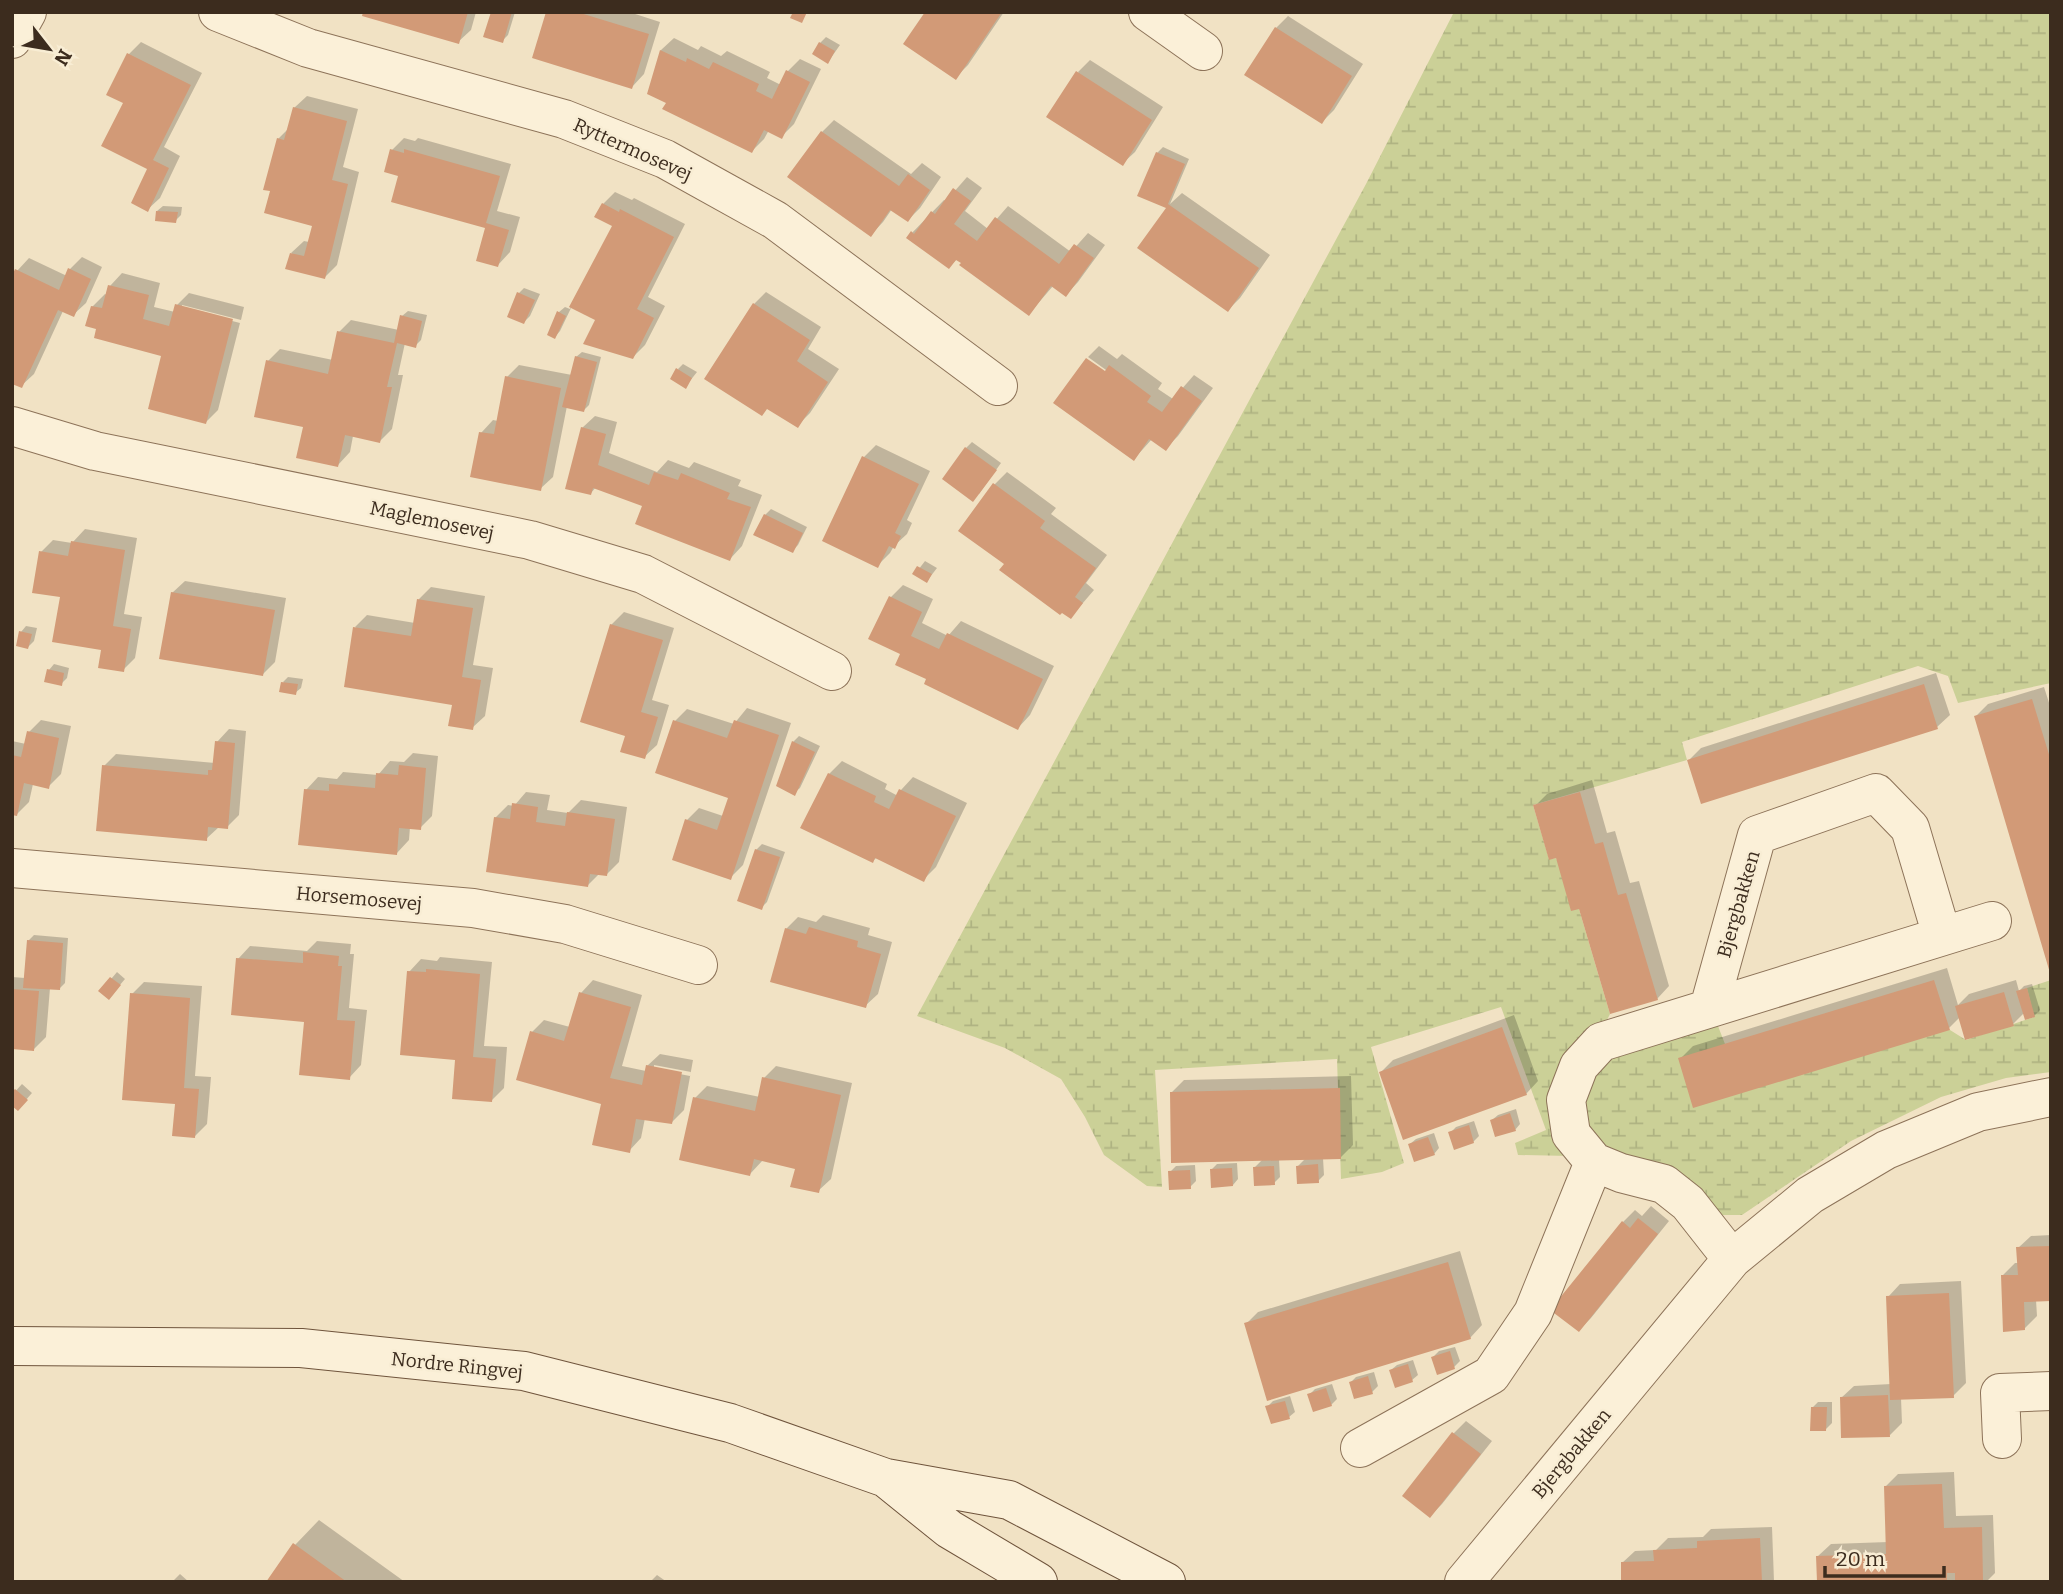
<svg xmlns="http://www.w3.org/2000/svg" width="2063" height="1594" viewBox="0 0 2063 1594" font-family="Bitter,serif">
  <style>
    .wetland { fill: url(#wetland-marsh) }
    .shadow { fill: #0003; fill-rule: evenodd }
    .building { fill: #d29a77 }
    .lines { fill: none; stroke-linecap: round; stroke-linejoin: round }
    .street-casing { stroke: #8d7359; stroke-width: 40 }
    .secondary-casing { stroke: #6f543c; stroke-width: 40 }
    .street { stroke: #fbf0d8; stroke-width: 38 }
    .secondary { stroke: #fbf0d8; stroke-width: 38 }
    .labels { text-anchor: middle; stroke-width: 5; stroke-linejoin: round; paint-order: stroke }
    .street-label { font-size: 19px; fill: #3c2c1e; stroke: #f8edd4 }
  </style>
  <defs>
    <pattern id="wetland-marsh" width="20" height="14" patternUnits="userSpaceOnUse" patternTransform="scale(1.75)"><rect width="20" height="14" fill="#cbd097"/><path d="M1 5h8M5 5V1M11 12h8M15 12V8" fill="none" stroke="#afb382"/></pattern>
  </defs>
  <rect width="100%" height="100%" fill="#f1e2c4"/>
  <path class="wetland" d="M1454,12H2051V683L1958,703L1948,676L1918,666L1682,742L1687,760L1533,805L1549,859L1556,858L1579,909L1610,1014L1606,1022L1570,1156L1518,1155L1515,1143L1546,1130L1501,1007L1371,1047L1404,1163L1382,1172L1341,1179L1337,1059L1155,1070L1162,1187L1147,1186L1104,1155L1085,1117L1061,1079L1005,1048L917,1016L1366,184Z
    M2051,980V1072L2006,1078L1941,1097L1851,1141L1742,1215H1716L1606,1154L1591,1137L1581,1108L1591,1075L1615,1050L1716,1021L1725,1044L1950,1030L1966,1040L2034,1017L2027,988Z"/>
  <path class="shadow" d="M365,12H476L471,30L458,42Z
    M493,12H515L508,35L502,41Z
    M548,12H629L660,22L644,74L632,87Z
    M927,12H1004L968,65L955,78Z
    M1288,16L1363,64L1334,110L1322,122L1276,28Z
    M826,37L840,45L828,62L820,43Z
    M674,38L698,50L701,46L721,56L727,51L770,72L767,78L781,85L788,71L800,59L821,69L794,124L782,136L769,130L764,139L752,151L668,102L649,93L661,50Z
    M141,42L202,73L164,147L180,156L160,198L147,210L149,169L125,103L129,54Z
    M1090,60L1163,107L1135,152L1122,164L1078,72Z
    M307,96L358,109L343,167L359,172L337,265L325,277L291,253L304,241L309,242L314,224L272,190L278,139L289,128L294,108Z
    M834,120L911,174L922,163L941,177L920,208L908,220L892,209L883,222L871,235L822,132Z
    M404,138L415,141L418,138L511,164L497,211L520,217L510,252L498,265L487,227L400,175L392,150Z
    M1163,147L1189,159L1170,204L1182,193L1270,255L1240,298L1228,310L1168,207L1157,153Z
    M967,177L982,188L965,211L988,229L1008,206L1071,252L1088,233L1105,245L1078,282L1066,295L1053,286L1029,314L957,259L949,267L908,237L944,200L946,201Z
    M615,192L632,200L634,198L685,224L648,297L665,306L645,345L633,357L597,319L572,306L560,331L555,337L559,312L565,307L570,309L614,225L603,204Z
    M163,206L182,207L181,215L175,221L157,211Z
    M82,257L102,267L86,303L73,315L63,311L34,374L21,386L17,271L29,258L67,276L70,269Z
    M122,273L160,283L154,307L175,312L177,305L189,293L244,307L241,320L182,305V308L240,323L218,410L206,422L163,354L98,328L92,307L105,294L107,295L110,286Z
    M524,288L540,294L530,316L524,322L519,293Z
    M766,292L821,327L808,349L839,369L810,413L797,426L768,407L754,304Z
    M408,311L427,315L421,340L415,346L405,343L398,375H403L392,429L380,441L353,436L350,452L338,465L305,426L268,361L280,349L333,360L339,332L351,320L399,330L402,316Z
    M1099,346L1117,359L1122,354L1162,383L1158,389L1173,399L1194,375L1213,388L1178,436L1165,449L1152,439L1134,459L1111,378L1113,375L1088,357Z
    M582,352L601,357L589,405L584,410L567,406L553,477L540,489L481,433L493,420L498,421L507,377L519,365L572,375L576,357Z
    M683,364L697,372L686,386L678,369Z
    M595,416L617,422L609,453L657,472L668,460L689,468L694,462L741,480L738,486L762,495L742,546L730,559L644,505L596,487L591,493L582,428Z
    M972,442L1001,463L979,494L966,448Z
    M876,445L930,471L907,520L912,523L907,534L894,546L890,553L878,565L864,457Z
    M1007,472L1056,508L1051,514L1107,555L1086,583L1094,590L1071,617L1006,563L994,485Z
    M771,509L807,527L798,545L792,551L765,515Z
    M85,529L137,538L124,614L142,617L135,658L123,670L103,649L41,552L53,540L72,543Z
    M925,561L937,568L927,581L915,574Z
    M185,581L286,598L275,662L263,674L172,593Z
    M903,585L933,599L922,623L948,636L961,621L1054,666L1030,715L1018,728L928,679L902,653L891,597Z
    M431,587L485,596L473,665L493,668L485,716L472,728L454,704L355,627L367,615L415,623L419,599Z
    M624,612L674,628L652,700L669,705L657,745L644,757L627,735L611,625Z
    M26,626L37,628L34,641L28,647L21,632Z
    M54,664L69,668L67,678L61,684L49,670Z
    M1936,673L1950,715L1937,727L1689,760L1701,748Z
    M288,677L303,679L301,688L295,693L283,682Z
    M2044,687L2051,709V968L1976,716L1988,704Z
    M747,708L791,723L743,865L730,878L687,820L699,808L723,816L730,797L675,721L687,709L734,724Z
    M41,720L71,726L61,774L48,787L33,784L29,802L17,814L12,813V741L26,744L29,732Z
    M229,729L246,731L239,815L227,827H219L206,839L104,766L116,754L215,763L217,742Z
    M799,736L820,746L800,788L794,793L793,742Z
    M413,753L438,756L432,816L420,828L410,827L409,840L397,853L306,790L318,777L337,779L343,772L378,775L390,761L404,762Z
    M842,761L887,784L885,789L898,796L901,790L913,777L967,803L936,867L924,879L877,857L873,861L829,774Z
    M1592,780L1607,833L1615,831L1630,883L1639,881L1669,986L1657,999L1580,906L1535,806L1547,794Z
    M526,792L550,795L547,810L568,813L581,800L627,807L619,862L606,875L599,874L588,885L495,818L508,805L514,806Z
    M762,844L785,852L767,902L761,908L756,850Z
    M823,915L870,928L868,935L892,942L878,994L865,1006L786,929L798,917L816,922Z
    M34,935L68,938L65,983L59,989L50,988L46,1037L34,1049L12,1048V977L25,978L28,941Z
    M317,941L351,944L350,954H354L349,1008L367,1010L361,1065L349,1078L306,1020L238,959L250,946L307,951Z
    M440,957L492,962L484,1046L507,1047L504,1088L491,1101L457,1058L409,972L421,959L437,961Z
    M1947,968L1958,1005L1969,994L2016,980L2019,991L2024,986L2032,984L2040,1010L2034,1016L2024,1013L2013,1024L1967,1038L1960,1017L1949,1028L1680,1059L1693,1046Z
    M117,972L125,979L114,992L101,991Z
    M593,980L642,995L622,1066L646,1071L647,1066L660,1054L693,1060L684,1110L671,1123L645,1118L641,1138L629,1151L603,1103L532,1032L544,1020L570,1027L581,993ZM654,1065L691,1072L690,1076L654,1069Z
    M144,982L202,986L195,1076L211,1077L207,1124L195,1136L177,1102L132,994Z
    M1514,1015L1538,1081L1526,1094L1381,1072L1393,1060Z
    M776,1066L852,1083L831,1179L818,1191L797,1168L763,1160L750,1174L695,1098L707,1086L760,1097L764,1078Z
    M1351,1076L1353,1145L1340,1158H1323L1324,1175L1318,1181L1298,1166L1306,1158L1279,1159L1280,1177L1274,1183L1254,1168L1263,1159L1171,1093L1184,1080Z
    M22,1084L32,1093L18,1109L12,1095Z
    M1516,1109L1520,1124L1515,1130L1492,1120L1498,1115Z
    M1474,1121L1479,1136L1473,1142L1450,1133L1456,1127Z
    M1434,1133L1439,1148L1434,1154L1410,1144L1416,1139Z
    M1237,1163L1238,1179L1233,1185L1211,1170L1217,1164Z
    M1195,1165L1196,1181L1190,1187L1170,1172L1176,1166Z
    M1651,1206L1669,1221L1591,1318L1579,1330L1623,1222L1635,1210L1642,1216Z
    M2051,1235V1300H2036L2037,1316L2024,1329L2002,1276L2015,1263H2019L2018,1248L2031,1236Z
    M1460,1251L1482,1325L1470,1338L1246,1324L1258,1312Z
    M1961,1281L1966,1383L1953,1396L1901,1398L1902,1423L1890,1435L1841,1398L1854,1386L1891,1384L1888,1297L1900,1284Z
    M1455,1347L1460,1361L1454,1367L1433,1357L1439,1351Z
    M1413,1360L1418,1375L1412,1380L1391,1370L1397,1365Z
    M1374,1372L1378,1386L1372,1392L1351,1382L1356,1377Z
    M1332,1384L1337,1399L1331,1405L1309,1395L1315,1389Z
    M1290,1396L1295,1412L1289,1417L1267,1407L1273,1401Z
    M1818,1402H1832V1423L1826,1429L1813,1407Z
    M1466,1421L1492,1441L1442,1504L1430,1516L1404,1496L1454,1433Z
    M1954,1472L1956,1516L1993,1515L1995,1573L1986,1582H1623L1622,1563L1635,1551L1656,1550L1668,1538L1703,1537L1711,1529L1772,1527L1774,1581L1819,1580L1818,1556L1831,1544L1888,1542L1886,1486L1898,1474Z
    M319,1520L405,1582H268L295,1545Z
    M180,1574L189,1582H172Z
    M657,1575L667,1582H650Z"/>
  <path class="building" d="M363,12H468L459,44L362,16Z
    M491,12H512L503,43L483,37Z
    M546,12H577L649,34L632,89L532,58Z
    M793,12H807L802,23L790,18Z
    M925,12H1002L956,80L903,44Z
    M1275,27L1352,76L1322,124L1244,75Z
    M819,42L835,51L828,64L812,54Z
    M660,50L686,62L687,58L709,69L713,62L759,84L756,91L772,99L786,70L810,82L782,139L764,130L752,153L662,109L666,103L647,94Z
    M127,53L191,85L153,160L169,168L148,212L131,203L147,169L101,146L123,103L106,95Z
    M1076,71L1152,120L1123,166L1046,117Z
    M293,107L347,121L332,180L348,184L325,279L285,269L290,253L304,256L312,226L264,213L270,191L263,190L277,138L284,140Z
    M821,131L899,186L908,174L930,190L908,222L890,210L871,237L787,177Z
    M390,149L404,153V149L500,176L486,223L509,230L498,267L476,261L485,228L391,202L398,176L384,172Z
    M1156,152L1185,164L1168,204L1259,268L1228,312L1137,248L1166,208L1137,196Z
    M953,188L971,201L954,224L977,241L995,217L1059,264L1074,244L1094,258L1066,297L1051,286L1029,316L959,265L961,263L956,260L949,269L906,238L911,231L914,234L931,211L935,214Z
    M602,203L619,212L620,209L674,237L637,309L654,318L633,359L583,344L595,320L569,307L612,226L594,217Z
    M156,211L178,212L176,223L155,221Z
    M68,268L91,279L74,317L58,310L22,388L12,384V276L15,269L59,290Z
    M108,285L149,295L143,319L169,326L175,304L233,319L206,424L148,409L161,356L94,338L96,329L85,326L91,306L102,308Z
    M517,292L535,300L524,324L507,317Z
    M753,303L810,340L797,361L828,382L798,428L767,409L762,416L704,379Z
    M557,311L566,316L555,339L547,335Z
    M400,315L422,321L416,348L397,343L387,387H392L380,443L345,435L338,467L296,458L303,427L254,417L266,360L328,374L337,331L394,343Z
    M575,356L597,362L584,412L562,407Z
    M1086,358L1105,371L1109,365L1151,396L1147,402L1162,412L1181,386L1202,401L1166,451L1149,439L1134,461L1053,403Z
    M676,368L692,378L686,389L670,379Z
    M505,376L561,388L541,491L470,477L479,432L494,434Z
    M581,427L606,434L598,465L649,485L654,472L678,480L681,473L730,493L727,499L751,507L730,561L635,524L642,506L593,488L591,495L565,489Z
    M965,447L997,470L973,502L942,479Z
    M862,456L919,484L895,533L901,536L895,549L889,546L878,568L822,541Z
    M993,483L1045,521L1040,528L1096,568L1075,597L1083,603L1071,619L1062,613L1060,615L999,570L1004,564L958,531Z
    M764,514L803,533L793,553L753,535Z
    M71,541L125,550L113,626L131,629L124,672L98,668L101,650L52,642L60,597L32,593L39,551L68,556Z
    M917,566L932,574L927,583L912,574Z
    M171,592L275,610L263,676L159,659Z
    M889,596L922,612L911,636L939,649L947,633L1043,679L1018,730L924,684L926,679L895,665L900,654L868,639Z
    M417,599L473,608L462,677L481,680L473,730L448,726L452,705L344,687L353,627L411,636Z
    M610,624L663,640L641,712L658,717L645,759L620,752L625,736L580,722Z
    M19,631L32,634L28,649L16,646Z
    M47,669L64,673L62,686L44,682Z
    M281,682L298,684L296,695L279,692Z
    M1924,684L1938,729L1701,804L1687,760Z
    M2032,699L2051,761L2050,973L1974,716Z
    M673,720L727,738L734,720L779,735L731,880L672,860L685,819L717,830L728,798L655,773Z
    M27,731L59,738L49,789L24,783L17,816L12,815V755L21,757Z
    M215,741L235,743L228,829L208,827L207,841L96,831L102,765L208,775V770H212Z
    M792,741L815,752L795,796L776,786Z
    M399,765L426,768L421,830L399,828L397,855L298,845L304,789L329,791V784L375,788L376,773L398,775Z
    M828,773L876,796L874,802L889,809L899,789L956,816L924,882L875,858L873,863L800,828Z
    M1580,792L1595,844L1603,842L1618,895L1626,893L1658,1000L1610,1014L1579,909L1571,911L1556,858L1549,860L1533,805Z
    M512,803L538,807L536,822L565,826L567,812L615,819L607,876L590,874L588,887L486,872L494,817L510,819Z
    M755,849L780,857L762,910L737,901Z
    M809,927L858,941L857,947L881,954L866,1008L770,982L785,928L806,934Z
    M27,940L63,943L60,990L23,988Z
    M303,952L339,956L338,966H342L337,1020L355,1021L350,1080L299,1075L304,1022L231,1015L236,958L303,963Z
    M426,969L480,974L473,1057L496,1059L492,1102L452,1099L455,1060L400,1055L407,971L426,972Z
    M110,977L121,985L109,1000L98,991Z
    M1934,980L1950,1030L1693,1108L1678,1058Z
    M2027,988L2035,1017L2025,1020L2016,991Z
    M12,989L39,991L34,1051L12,1049Z
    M579,992L631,1007L610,1078L642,1085L646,1065L682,1072L672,1124L636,1119L630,1153L592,1145L601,1104L516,1080L530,1031L564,1041Z
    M2004,992L2014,1026L1965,1040L1955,1006Z
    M130,993L190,998L184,1088L199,1089L195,1138L172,1136L175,1104L122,1100Z
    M1502,1027L1527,1095L1403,1140L1379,1072Z
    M762,1077L841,1095L819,1193L790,1187L795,1169L754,1159L750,1176L679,1160L693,1097L755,1111Z
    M1340,1088L1341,1159L1171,1163L1170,1092Z
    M15,1089L28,1100L18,1111L12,1106V1092Z
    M1510,1113L1516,1131L1495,1137L1490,1120Z
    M1469,1125L1474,1143L1454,1150L1448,1132Z
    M1428,1137L1435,1155L1414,1162L1408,1144Z
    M1318,1164L1319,1183L1297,1184L1296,1166Z
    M1274,1166L1275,1185L1254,1186L1253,1167Z
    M1232,1168L1233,1186L1211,1188L1210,1169Z
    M1190,1170L1191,1189L1169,1190L1168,1171Z
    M1638,1218L1658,1234L1579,1332L1550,1310L1622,1221L1630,1228Z
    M2051,1246V1301L2024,1302L2025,1330L2003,1332L2001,1275H2018L2016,1247Z
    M1448,1262L1471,1339L1267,1401L1244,1323Z
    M1949,1293L1954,1398L1890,1400L1886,1296Z
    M1450,1351L1455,1369L1437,1375L1431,1357Z
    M1408,1364L1413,1382L1395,1388L1389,1370Z
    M1368,1376L1373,1394L1354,1399L1349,1382Z
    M1326,1388L1332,1406L1313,1412L1307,1394Z
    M1888,1395L1890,1437L1841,1438L1840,1397Z
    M1285,1401L1290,1419L1271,1424L1265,1406Z
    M1811,1407H1827L1826,1431H1810Z
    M1452,1432L1481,1454L1430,1518L1402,1496Z
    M1942,1484L1944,1528L1982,1527L1983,1582H1955V1573H1947V1582H1817L1816,1556L1886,1554L1884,1486Z
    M1760,1538L1762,1582H1621V1562L1654,1561L1653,1550L1697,1548V1541Z
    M293,1543L347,1582H266Z"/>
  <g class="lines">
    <g class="street-casing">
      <path id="street" d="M218,12L308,48L564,119L665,159L775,220L998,386
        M1148,12L1203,51
        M12,39L27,12
        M12,426L95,451L530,540L643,574L832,671
        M12,868L473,908L565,924L698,965
        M1709,1008L1757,835L1876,793L1910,828L1942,936
        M1732,1259L1688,1203L1664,1184L1621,1173L1594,1162L1571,1134L1566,1100L1579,1066L1601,1042L1992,921
        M2002,1439L2000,1393L2051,1391
        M1360,1448L1491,1375L1533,1313L1594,1162
        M1464,1582L1732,1259L1810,1195L1886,1150L1978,1112L2051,1097"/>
    </g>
    <g class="secondary-casing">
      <path id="secondary" d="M12,1346L301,1348L524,1371L730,1423L886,1478L1009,1500L1166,1582
        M887,1479L949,1529L1038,1582"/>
    </g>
    <use href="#street" class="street"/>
    <use href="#secondary" class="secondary"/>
  </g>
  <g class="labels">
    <g class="street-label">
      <text transform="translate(633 149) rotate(24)" y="7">Ryttermosevej</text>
      <text transform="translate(432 520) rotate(12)" y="7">Maglemosevej</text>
      <text transform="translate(359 898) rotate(5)" y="7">Horsemosevej</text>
      <text transform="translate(1738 904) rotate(-74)" y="7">Bjergbakken</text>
      <text transform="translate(457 1365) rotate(6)" y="7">Nordre Ringvej</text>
      <text transform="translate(1571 1453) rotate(-50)" y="7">Bjergbakken</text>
    </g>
  </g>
  <rect width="2063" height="1594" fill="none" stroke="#3c2c1e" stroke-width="28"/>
  <g transform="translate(49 49) rotate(121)" stroke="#f8edd4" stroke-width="5" paint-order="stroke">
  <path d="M0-5L12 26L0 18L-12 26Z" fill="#3c2c1e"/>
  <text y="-10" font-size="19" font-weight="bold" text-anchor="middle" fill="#3c2c1e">N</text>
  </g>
  <path d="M1825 1566v10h119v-10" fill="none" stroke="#3c2c1e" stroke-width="3.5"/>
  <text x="1836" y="1566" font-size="21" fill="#3c2c1e" stroke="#f8edd4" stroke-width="5" paint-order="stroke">20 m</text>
</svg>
